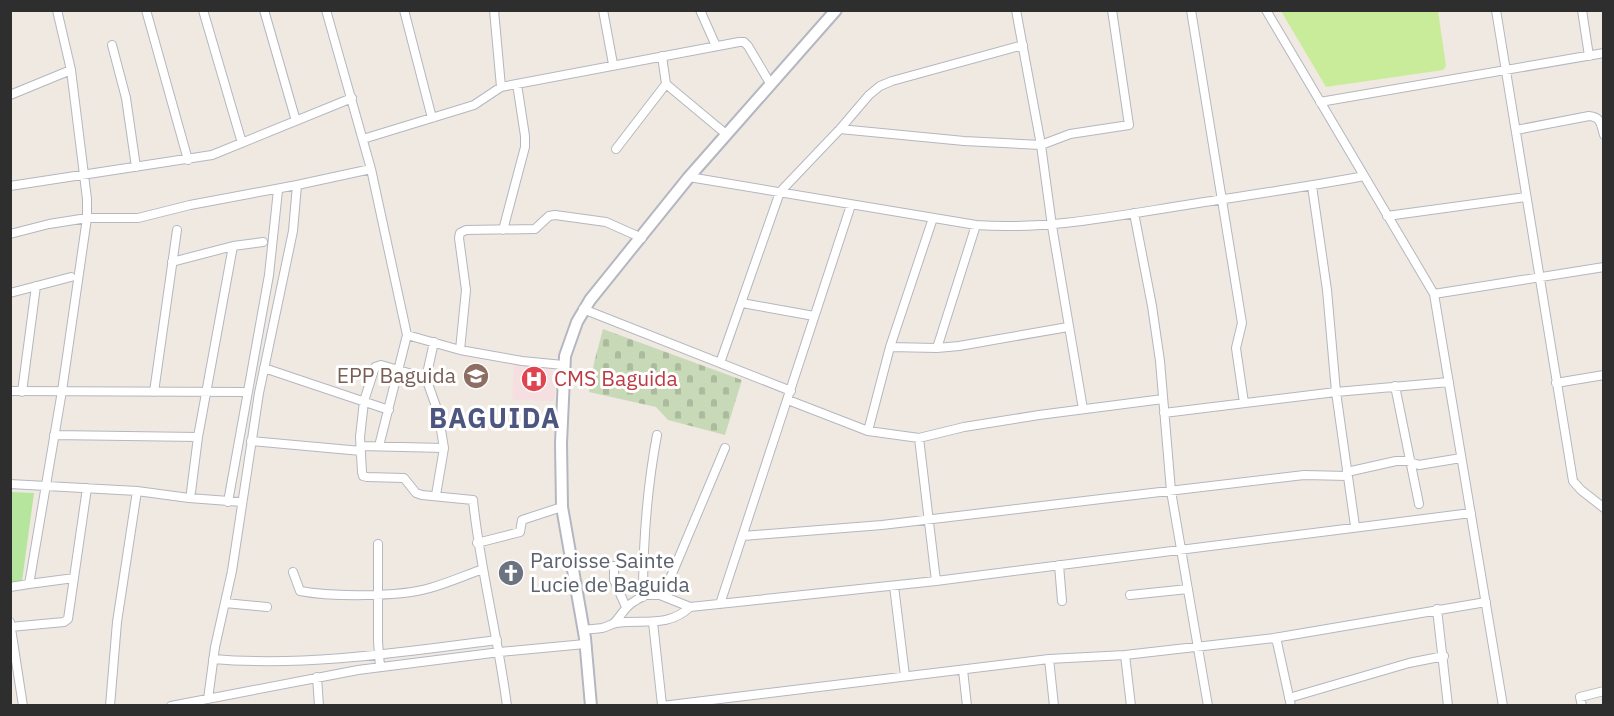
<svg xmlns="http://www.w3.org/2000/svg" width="1614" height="716" viewBox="0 0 1614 716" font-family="'IBM Plex Sans',sans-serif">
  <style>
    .medical { fill: #f5dfe0 }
    .cemetery { fill: url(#cemetery-stones) }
    .park { fill: #b6e59e }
    .pitch { fill: #c9ec9a }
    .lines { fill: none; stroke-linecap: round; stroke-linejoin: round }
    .street-casing { stroke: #b4b7c1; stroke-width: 10 }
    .secondary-casing { stroke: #b4b7c1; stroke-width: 14 }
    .street { stroke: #fff; stroke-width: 8 }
    .secondary { stroke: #fff; stroke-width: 10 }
    .labels { text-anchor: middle; stroke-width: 6; stroke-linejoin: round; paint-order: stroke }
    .education-label { font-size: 21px; fill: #785e54; stroke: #fff; text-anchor: end }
    .health-label { font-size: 21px; fill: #be3a42; stroke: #fff; text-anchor: start }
    .worship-label { font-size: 21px; fill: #5b616d; stroke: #fff; text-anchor: start }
    .district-label { font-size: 27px; font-weight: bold; letter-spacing: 1.5px; fill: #4d5680; stroke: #fff }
  </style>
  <defs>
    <pattern id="cemetery-stones" width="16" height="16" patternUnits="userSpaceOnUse" patternTransform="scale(1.5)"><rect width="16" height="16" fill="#c8d9b8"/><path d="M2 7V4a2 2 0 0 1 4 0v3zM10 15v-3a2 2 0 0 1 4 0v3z" fill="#acbb9e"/></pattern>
  </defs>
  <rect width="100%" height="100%" fill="#efe9e1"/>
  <path class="medical" d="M517,364L550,368L556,376L554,401L514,400L512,397L514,365Z"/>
  <path class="cemetery" d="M603,329L742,380L725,435L668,420L656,407L589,392L594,363Z"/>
  <path class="park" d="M11,492L34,493L22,581L11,585Z"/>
  <path class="pitch" d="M1281,11H1438L1446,66L1443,70L1326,87Z"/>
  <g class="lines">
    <g class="street-casing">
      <path id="street" d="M146,10L188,160
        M203,10L242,143
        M264,10L296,121
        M326,10L371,169L407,335L379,446
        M404,10L432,118
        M494,10L501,87
        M603,10L613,64
        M700,10L716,46
        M1016,10L1041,145L1052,226L1083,409
        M1191,10L1242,323L1236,348L1244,403
        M1266,10L1434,294L1503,706
        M1496,10L1573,481L1581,490L1604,508
        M1582,10L1589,56
        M112,45L126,98L136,167
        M666,84L726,134
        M10,95L71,70
        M1320,102L1604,53
        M840,129L964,141L1041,145L1070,134L1129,125L1112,10
        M1516,130L1589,116C1601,117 1601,124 1604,135
        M363,139L461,109L474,105L501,87L739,42H744L748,46L771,85
        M616,149L666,84L662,56
        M689,177L976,225C1044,230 1111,217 1179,206C1241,196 1302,188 1364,176
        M10,186L212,155L352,98
        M1312,186L1327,290L1336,392L1355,526
        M1134,213L1152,306L1160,361L1171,491L1208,706
        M1387,216L1526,197
        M503,230L525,147V136L517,84
        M10,234L49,224L87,218H138L190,205L297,185
        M172,262L233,246
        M10,293L71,277
        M1434,294L1604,267
        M742,303L814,316
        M583,309L791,391
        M407,335L460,350L522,361L563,365
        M434,342L426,378L438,412L444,448L436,495
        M890,347L937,348L959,346L1068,327
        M937,348L976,225
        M460,350L466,290L459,238L460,233L466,230L535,229L549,216L555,215L606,222L642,238
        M720,363L780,192L840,129L869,95L880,86L892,81L1023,45
        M264,368L389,410
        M426,378L381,365L375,367L364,401L360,437L362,472L363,476L367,477L404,478L416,493L422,495L473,500C480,569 498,636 507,706
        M1556,383L1604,375
        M1395,386L1419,504
        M10,391L244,392
        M22,392L36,286
        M154,392L177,230
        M788,400L868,431L919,438L964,427L1039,415L1163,399
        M1164,413L1336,392L1449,382
        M868,431L890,347L933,218
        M54,435L198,437
        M919,438L936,581
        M251,441L361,451
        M361,446L444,448
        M1347,472L1396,461H1407L1419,465L1461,458
        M10,484L137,491L189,498L242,502
        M191,492L198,437L233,246L263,242
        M228,502L269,275L278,190
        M743,536L882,525L1304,475L1348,476
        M477,543L520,532L522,520L562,507
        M378,544V641L380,667
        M1059,565L1062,601
        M293,572L300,591C331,597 400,597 430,588C448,583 466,575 483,569
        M29,584L74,578
        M894,586L905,676
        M10,587L29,584L31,573L62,391L87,218V199L71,70L57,10
        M647,595H660L690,607L936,581L1471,513
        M1130,595L1188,589
        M643,597C643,543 647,488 657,435
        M225,603L267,607
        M720,604L851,205
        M626,607L614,580V566L643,564
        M1437,609L1448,706
        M10,622L23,706
        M653,622L662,705
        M614,623C622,615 625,606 635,601C646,593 660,591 669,581L725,448
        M10,627L64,622L68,619L87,488
        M583,630C589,629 596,629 602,628C607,627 611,624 616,623C643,619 668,628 690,607
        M1274,638L1277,642L1291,706
        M1125,655L1131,706
        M213,659C308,667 403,652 497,640
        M1049,659L1054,706
        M963,670L967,706
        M317,677L319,706
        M1289,698L1409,663L1444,656
        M208,699L215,647L232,571L259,393L293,231L297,185L371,169
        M110,706L117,622L137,491
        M171,706L358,670L500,652L585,644
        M662,706L1049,659L1125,655L1274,638L1486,602
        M1582,706L1580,697L1604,691"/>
    </g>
    <g class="secondary-casing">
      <path id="secondary" d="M591,706L585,638L562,507L561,443L565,356L577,322L590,300L689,177L836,10"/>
    </g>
    <use href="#street" class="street"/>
    <use href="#secondary" class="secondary"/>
  </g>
  <defs>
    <g id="school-disc" transform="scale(1.35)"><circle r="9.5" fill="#8d6e63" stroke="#fff"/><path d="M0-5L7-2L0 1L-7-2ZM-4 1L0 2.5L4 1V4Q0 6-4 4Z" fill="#fff"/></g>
    <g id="hospital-disc" transform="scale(1.35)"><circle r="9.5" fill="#e0444e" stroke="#fff"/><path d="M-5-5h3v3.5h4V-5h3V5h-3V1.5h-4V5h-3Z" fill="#fff"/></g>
    <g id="church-disc" transform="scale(1.35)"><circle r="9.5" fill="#6b7280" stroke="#fff"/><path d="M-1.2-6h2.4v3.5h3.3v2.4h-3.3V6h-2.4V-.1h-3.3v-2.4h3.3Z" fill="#fff"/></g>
  </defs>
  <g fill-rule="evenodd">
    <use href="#school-disc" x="476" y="376"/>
    <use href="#hospital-disc" x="534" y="379"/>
    <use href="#church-disc" x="511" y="573"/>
  </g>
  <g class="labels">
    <g class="education-label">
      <text x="456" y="383">EPP Baguida</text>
    </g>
    <g class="health-label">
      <text x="554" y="386">CMS Baguida</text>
    </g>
    <g class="worship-label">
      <text x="530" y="568">Paroisse Sainte<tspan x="530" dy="24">Lucie de Baguida</tspan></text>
    </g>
    <g class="district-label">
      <text x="495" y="428">BAGUIDA</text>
    </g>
  </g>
  <rect width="1614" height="716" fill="none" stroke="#2e2e2e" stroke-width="24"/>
</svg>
